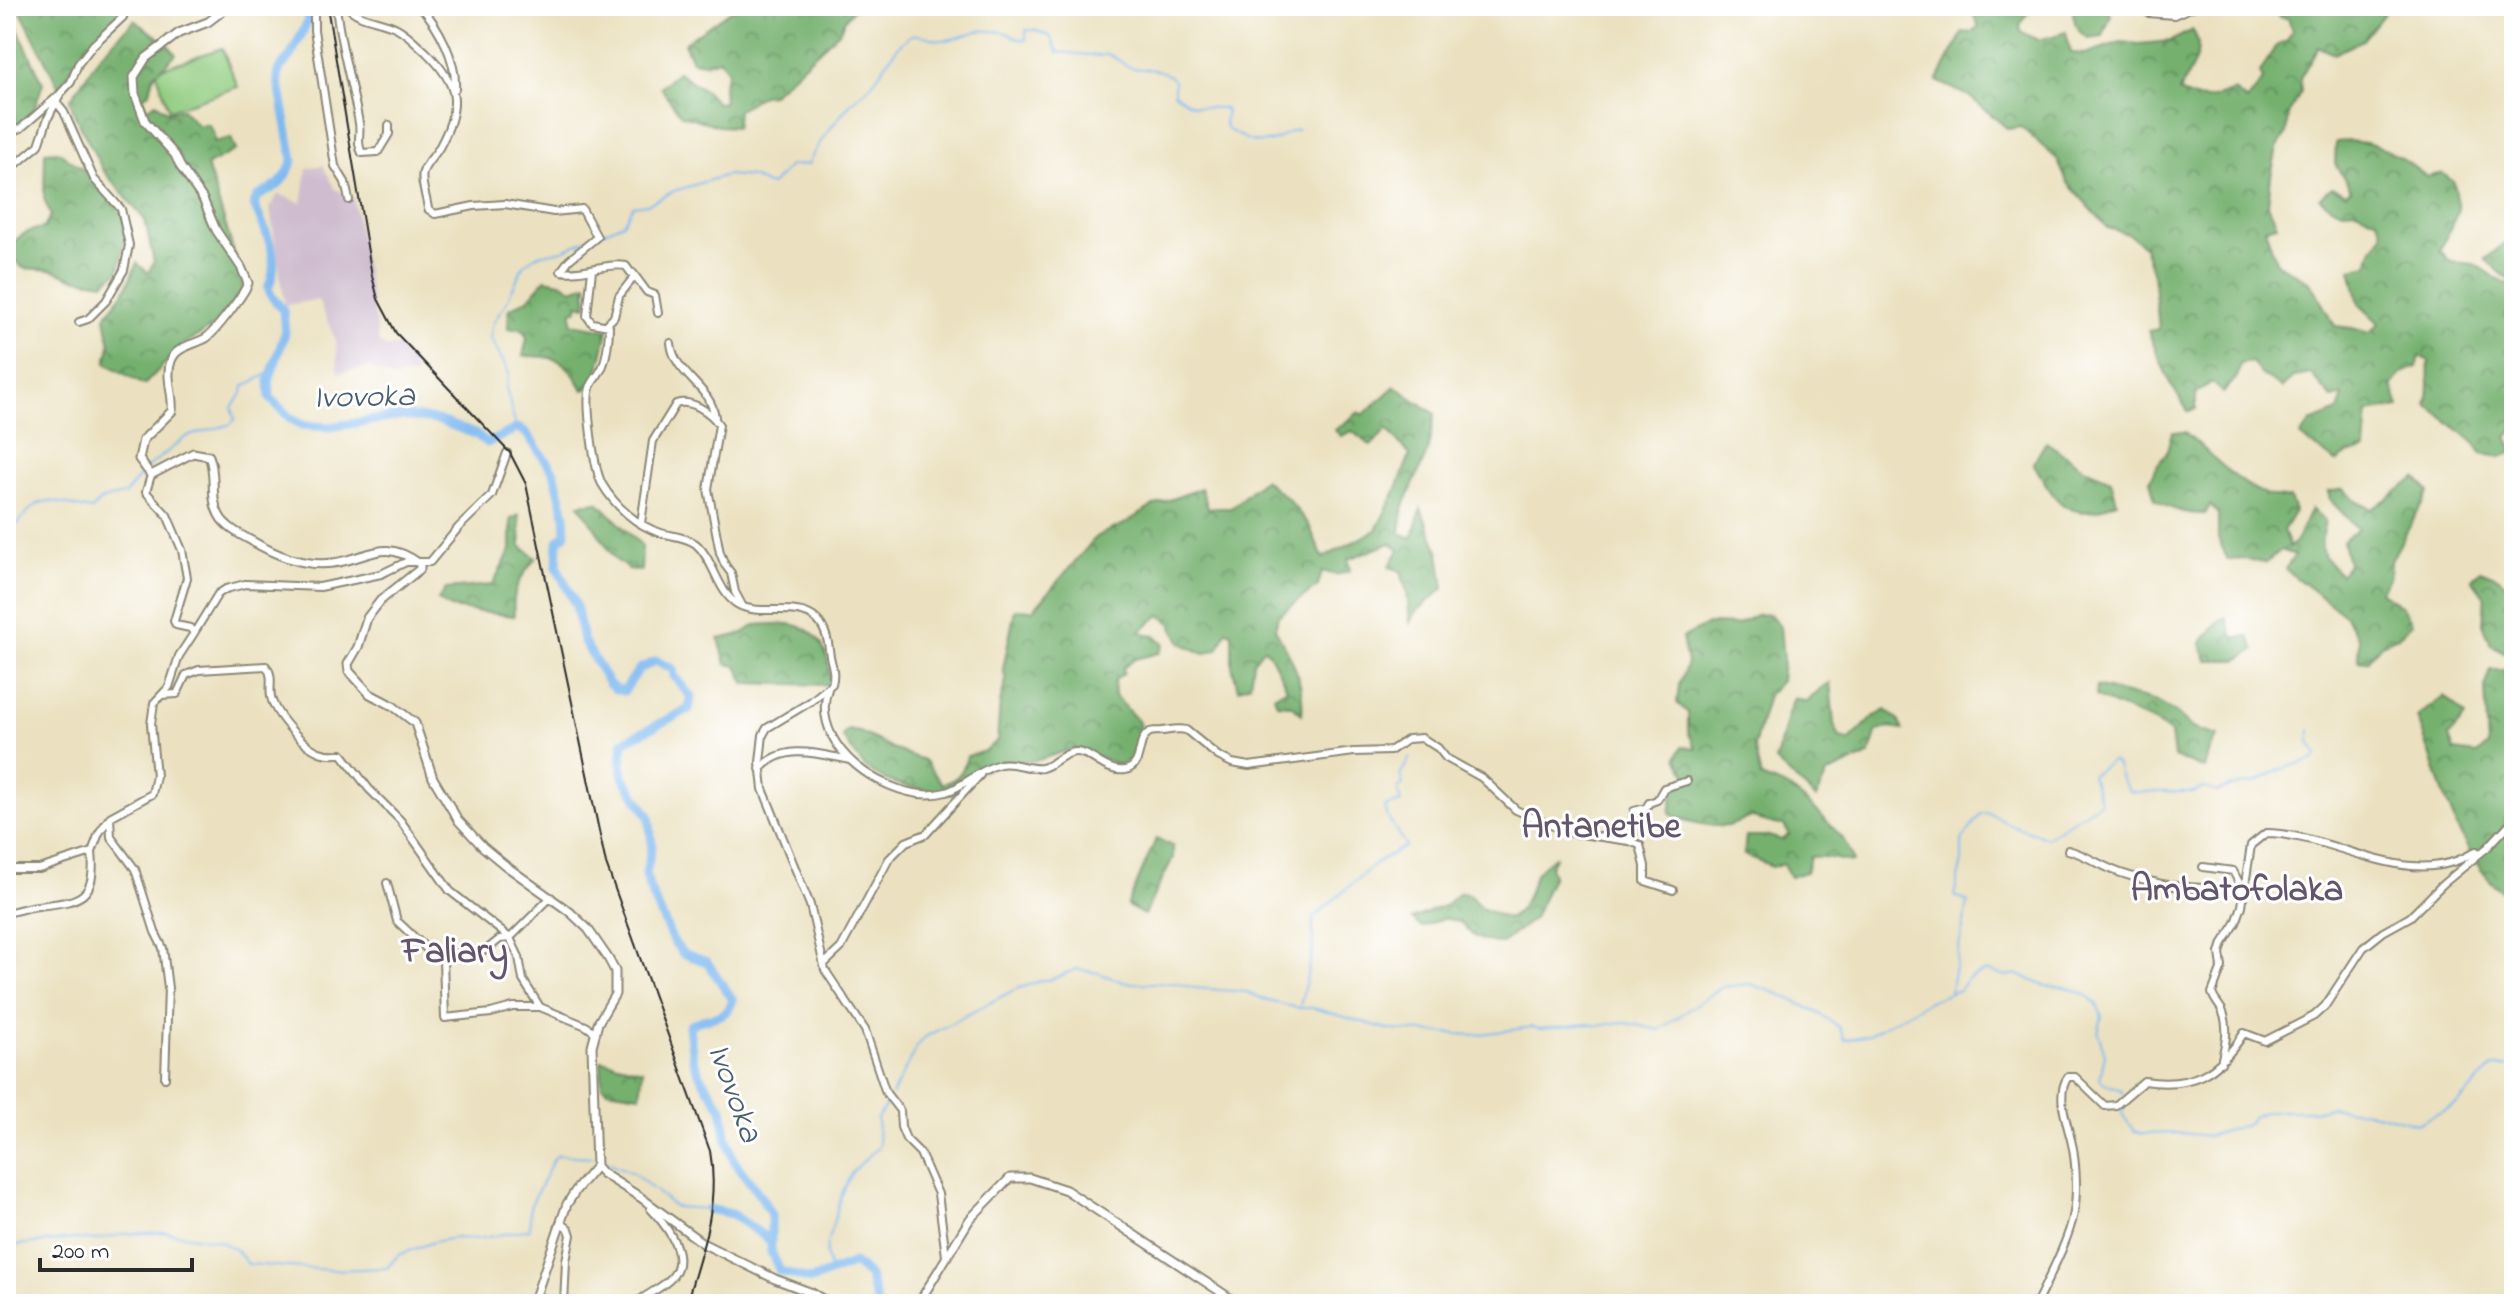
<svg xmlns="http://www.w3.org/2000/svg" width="2520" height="1310" viewBox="0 0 2520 1310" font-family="'Indie Flower',sans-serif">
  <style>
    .industrial { fill: #cfbdcf }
    .grass { fill: #91cc80; stroke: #5e7c56; stroke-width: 2 }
    .forest { fill: url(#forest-crowns); stroke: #506e4c; stroke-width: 2 }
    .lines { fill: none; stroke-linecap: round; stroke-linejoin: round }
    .stream { stroke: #7fb9f0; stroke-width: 2 }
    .river { stroke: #7fb9f0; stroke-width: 9 }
    .minor-casing { stroke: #8b8676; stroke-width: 10 }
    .tertiary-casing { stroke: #8b8676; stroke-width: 11 }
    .minor { stroke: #fff; stroke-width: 6 }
    .tertiary { stroke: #fff; stroke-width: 7 }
    .rail { stroke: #2b2b2b; stroke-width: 2 }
    .labels { text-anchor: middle; stroke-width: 6; stroke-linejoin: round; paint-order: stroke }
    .water-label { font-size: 34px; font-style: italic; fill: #485d70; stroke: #fff }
    .quarter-label { font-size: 36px; font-weight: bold; fill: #63566c; stroke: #fff }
  </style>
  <defs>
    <pattern id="forest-crowns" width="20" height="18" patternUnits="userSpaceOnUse" patternTransform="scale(2)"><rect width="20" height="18" fill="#74b06e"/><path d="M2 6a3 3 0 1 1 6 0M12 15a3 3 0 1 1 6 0" fill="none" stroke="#5f8f5b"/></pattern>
  </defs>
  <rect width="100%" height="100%" fill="#fff"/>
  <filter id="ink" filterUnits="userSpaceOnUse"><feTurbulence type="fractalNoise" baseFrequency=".0125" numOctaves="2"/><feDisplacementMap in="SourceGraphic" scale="16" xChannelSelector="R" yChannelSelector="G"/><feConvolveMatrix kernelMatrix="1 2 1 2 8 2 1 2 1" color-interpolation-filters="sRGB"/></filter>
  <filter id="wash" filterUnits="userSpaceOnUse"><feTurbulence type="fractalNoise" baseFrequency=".006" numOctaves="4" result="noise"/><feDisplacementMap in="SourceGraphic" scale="32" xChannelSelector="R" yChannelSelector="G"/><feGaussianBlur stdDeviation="1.8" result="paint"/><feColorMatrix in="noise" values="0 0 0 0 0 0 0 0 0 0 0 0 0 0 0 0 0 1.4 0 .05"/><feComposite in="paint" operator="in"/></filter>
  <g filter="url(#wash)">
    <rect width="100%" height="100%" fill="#ebe1c0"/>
    <path class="industrial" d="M323,165L335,189L353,197L379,343L386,347H399L412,361L415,375L393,378L368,367L338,373L336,341L318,300L285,305L270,208L278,194L302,203L307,168Z"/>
    <path class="grass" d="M222,48L238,87L169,110L156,70Z"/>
    <path class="forest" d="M18,6H128L129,10L86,47L59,88Z
      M738,6H856L845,19L839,32L772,94L762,95L738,110L736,127L719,126L681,115L660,87L678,72L704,90L717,103L724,102L723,85L728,71L720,59L706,63L692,61L684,43Z
      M1969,6H2033L2020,25L2021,32L2039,40L2066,32L2071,53L2085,54L2121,42L2139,44L2171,41L2192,30C2208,49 2188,73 2179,92C2201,103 2211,100 2234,91L2247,101L2263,80L2260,73L2275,47L2287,40L2292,31L2288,18L2279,17L2275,9L2276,6H2390L2363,40L2334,54L2318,47L2300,78L2301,92L2288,115L2286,134L2277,148L2271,176L2268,205L2277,225L2265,228L2277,264L2310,282L2335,326L2352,328L2370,333L2379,323L2359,304L2351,269L2368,265L2372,250L2383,234L2378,220L2356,210L2343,211L2330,206L2320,198L2332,187L2346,193L2351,189L2335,164L2336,142C2373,137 2399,155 2427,177L2442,173L2454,182L2459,209L2440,250L2451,262L2474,264L2504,283L2514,285V430L2507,437L2514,452L2501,457L2482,454L2475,443L2426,404C2432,388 2427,377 2429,361L2420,356L2417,367L2403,373L2392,385L2399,407L2368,412L2365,450L2348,454L2336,462L2300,436L2311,422L2338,411L2343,395L2332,398L2311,374L2294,377L2282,388L2262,375L2252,362L2240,364L2237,377L2223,393L2211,382L2196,393V409L2188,411L2170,383L2148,331L2159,329L2153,274L2144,246L2128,234L2108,228L2067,182L2057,159L2021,127L2008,129L1969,96L1937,81L1963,32L1970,33L1979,26Z
      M2072,6H2104L2111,15L2103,36L2088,38C2075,31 2074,20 2072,6Z
      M6,10H9L43,83L33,113L19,124L6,127Z
      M135,20C151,34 162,36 176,54L154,75L150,92L143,97L146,109L156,103L168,112L182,109L198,126L208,124L214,135V142L231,138L236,150L207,165L240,272L243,291L212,327L183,345L144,385L106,363L110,345L105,317L125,290L137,263L148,273L154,262L145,220L103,170L75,116L70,100L101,54Z
      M58,151C78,166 111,186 122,210C128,225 122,255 119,271L104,283L72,278L54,270L23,268L6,252C17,237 25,230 44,228L51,215L44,199L45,152Z
      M2514,236V281L2509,280L2485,259Z
      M545,279L561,282L572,289L587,284L586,306L578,304V309L572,311V324L608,330L598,373L587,389L583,390C567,359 557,356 523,356L527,338L523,329H508L509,309L528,299Z
      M1395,386L1435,414L1427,453L1403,508L1400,533L1412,538L1421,509L1439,552L1444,588L1417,611L1410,623L1407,592L1401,571L1389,567L1399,550L1391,543L1348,559L1350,571L1336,575L1322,571L1318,586L1278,616L1275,629C1291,655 1305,683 1302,714L1292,705L1277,704L1274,696L1287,688L1270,654L1264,648L1253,662L1250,684L1238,689L1232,666V634L1227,630L1218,649L1204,654L1181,643L1171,623L1160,615L1139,632L1155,635L1164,644L1159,653L1135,659L1123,668L1124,673L1114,681L1115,696L1139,722L1140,735L1131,760L1118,765L1082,750L1072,749L1035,761H1003L980,771L955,795C925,788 889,789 865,767C856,758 849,745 842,736L848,730L860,732L898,751L924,760L942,784C958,780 963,772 967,756L985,751L997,741L1000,703L1006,680L1003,669L1015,609L1033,610L1097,536L1122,525L1153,506L1201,488L1208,508H1231L1264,479L1288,499L1309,525L1323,558L1376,530L1395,493L1410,455L1387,429L1371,446L1352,431L1341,436L1335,430L1359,412L1363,415Z
      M2172,432H2185C2214,456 2250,501 2290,498L2295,511L2283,531L2289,547L2297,540L2311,509L2325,521C2318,549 2320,555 2340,574L2348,564L2343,541L2358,529L2330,500L2328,492L2344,489L2357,502L2372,509L2416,478L2429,492L2390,562L2389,578L2380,592L2403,607L2412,623L2398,637L2381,644L2367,661L2358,660L2359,640L2346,616L2285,569L2295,555L2281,550L2266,563L2246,559L2228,560L2218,538V514L2210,505L2205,514C2186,514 2172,510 2155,500L2150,480L2155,468L2166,454Z
      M2046,442L2087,470L2111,480L2117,502C2108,504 2101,510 2093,511C2059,517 2048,486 2033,463Z
      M598,502L642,546L641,571L628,569L616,560L579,504Z
      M519,515L521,546L536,558C520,577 511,590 514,616L450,608L438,600L446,589L492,585L511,550V519Z
      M2480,570L2498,577L2514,591V657L2491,645L2483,623L2485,597L2472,579Z
      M1770,614L1780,627L1783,660L1781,681L1768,695L1754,747L1761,777C1771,782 1783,784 1791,790C1809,803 1852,840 1853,862C1838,861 1824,854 1810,857L1806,872L1790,877L1783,864L1772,866L1744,855L1746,836H1768L1783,840L1789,834L1784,825C1772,825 1763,820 1752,818C1742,817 1737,825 1728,826C1712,828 1684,821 1670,814L1673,793L1687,776L1677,757L1682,747L1696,748L1688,732V713L1677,703L1679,685L1687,663L1682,638L1708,624L1737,625L1756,615Z
      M2226,617L2233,637H2249L2255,650L2237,660H2207L2201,643L2216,624Z
      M755,625C767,625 782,622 794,625C822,631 832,659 829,685L745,683L737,666L726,664L719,639L742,634Z
      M2491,670H2507L2508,689L2514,708V898C2461,875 2437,768 2417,717L2444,696L2466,716L2449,736L2454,751L2476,754L2488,746L2485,688Z
      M1830,683L1834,724L1840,738L1849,741L1872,718L1886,710L1898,720L1903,730L1889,728L1877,731L1869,755L1827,774L1816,798L1775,761C1783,739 1784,719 1794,698L1807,702L1821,688Z
      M2096,686L2157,702L2176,713L2192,728L2218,736L2210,750L2205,769L2174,757L2171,733C2149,716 2120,710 2095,696Z
      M1156,839L1173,846V858L1144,915L1127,906Z
      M1556,856L1550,867L1553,875L1534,918L1502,943C1481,942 1473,938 1460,922L1444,918L1421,927L1412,919L1446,905L1460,892L1470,895L1481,908L1508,919C1527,909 1527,892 1536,874C1540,867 1549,861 1556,856Z
      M601,1060L643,1070L640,1095L607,1090L602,1085Z"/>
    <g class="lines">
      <path class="stream" d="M516,428L506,388L509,373L490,337L493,323L507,301L524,264L538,255L563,250L623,223L633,206L648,204L674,191L727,175L752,177L767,185H772L789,166L809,164C813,148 844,110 857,97C860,94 864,92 867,89C884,72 891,49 911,35C923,33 930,39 942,40C960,41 973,28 990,31C996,31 1004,31 1009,34C1016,37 1017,40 1026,40V30H1034L1050,36L1058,52L1100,56L1107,54C1116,57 1122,64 1130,67C1147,72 1162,65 1174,81V93C1195,110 1198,107 1224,108L1227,112L1224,122L1227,129C1243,138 1257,147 1275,140C1284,136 1289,130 1298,130
        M148,467L186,437L231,424L235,419L232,407L243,393L244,386L272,372
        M6,525L18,524C44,486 57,506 92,510L101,500L124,495L144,472
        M1950,992L1968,902L1954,896L1962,861V838C1972,831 1973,820 1982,813C1997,813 2001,822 2014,826C2026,831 2034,831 2046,838L2101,802L2091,775L2112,761L2116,763L2121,779L2130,792H2194L2203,788L2218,792L2228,787L2254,783L2281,769L2315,759L2317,754L2310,742V730
        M1300,1007L1313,949V918L1377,862L1406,846L1388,818L1385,807L1401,802L1397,790L1403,785L1400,775L1410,758
        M892,1095L916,1048L925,1037L1014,990L1043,980H1049L1077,969L1098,973L1126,983H1177L1194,988L1247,992L1268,1001L1298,1008H1313L1391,1030L1474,1035L1532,1027L1540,1029L1589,1024L1599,1026L1622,1022L1659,1030L1722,987L1750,984L1782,995L1822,1015L1839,1027L1845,1040L1868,1035L1929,1001L1959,990L1967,979L1986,971L2007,976L2016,974L2045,986L2066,987L2085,994L2097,1004L2102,1017L2098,1033L2105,1054L2100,1079C2107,1088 2118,1085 2123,1093
        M2125,1099L2122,1114L2134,1131L2142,1134L2182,1133L2209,1136L2247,1124L2254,1116L2267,1111H2314L2329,1107L2376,1113L2417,1124L2457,1104L2493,1067L2514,1066
        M599,1158L633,1173L675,1207L708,1209
        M6,1246L75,1239L94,1240L125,1234L165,1232L219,1241L235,1249L248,1264L332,1270L387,1268L398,1255L433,1242L454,1238L478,1239L530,1229V1207L554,1158L558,1155L593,1157
        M831,1272L826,1256L827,1244L841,1196L852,1172L879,1146L877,1118L889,1101"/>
      <path class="river" d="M305,6L308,21L290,57L279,69L278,79L293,160L287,174L278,185L257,197L254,205C266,232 282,259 268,288L272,297L283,310L285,333L269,381L270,398L290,418L302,425L329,427L401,416L437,420L475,434L487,443L518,428L526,433L554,472L565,514L566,534L558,541L557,567L576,606L583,640L609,684L615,689L624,691L639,669L656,661L673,669L674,676L691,697L689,709L623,742L621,764L623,777L649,816L652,845L646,873L649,887L672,939L682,953L707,962L733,1000C726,1023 705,1014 689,1026L693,1060L702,1079L722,1108L726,1136L734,1161L762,1198L771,1215V1252L780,1271L811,1280L854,1263L869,1276L877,1304
        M708,1209L732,1214L771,1241"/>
    </g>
  </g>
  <g filter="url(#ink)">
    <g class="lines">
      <g class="minor-casing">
        <path id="minor" d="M314,6V30L335,166L345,182L349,200
          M336,6C340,46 352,84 359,123C361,135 356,142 362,153L378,152L389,134V125
          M347,6C360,21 381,19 397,28C408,34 417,44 426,52C459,84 462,105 440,146C436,155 426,162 423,172C420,182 427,198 428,209L435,214L474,206L505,204L554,212L582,209L597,237L569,260L561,271C583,275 605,262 626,266L634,277L619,296L614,317L607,324
          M420,6C439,26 457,61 455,89
          M2140,6L2148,13L2174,15L2195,6
          M56,102L64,112L94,179L121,209L129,245L124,270L106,301L88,319L79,322
          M6,134L21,128L58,96
          M6,173L39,145L48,118L60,94L71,82L78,64L93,45L123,17L125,6
          M592,270L587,316L592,323L609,326C609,338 607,357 602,368C599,375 592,381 590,388C585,403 594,469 602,484C615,506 637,526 661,533C672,536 687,537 696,544C714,560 717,591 737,604C766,622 822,588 829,649C830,663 836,670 832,684L810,702L767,728L763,735L760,762L763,789L810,905L825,970L865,1030L886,1093L900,1111L901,1127L906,1139L920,1153L938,1194L946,1256
          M633,273L647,292L655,295L658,313
          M671,343C674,375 711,386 715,417
          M641,523L653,441L676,404C691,399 711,412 719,425L708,489L720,553L725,565L731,573L735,592L742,605
          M194,633L218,594L226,589L245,584L320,587L381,574L406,562H430L459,527L492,495L507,453
          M828,689C820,711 828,734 842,751C864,778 911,802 946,792C965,786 979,769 1000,764C1014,761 1028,770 1042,768C1054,765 1062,753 1075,752C1091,751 1104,773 1125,770C1145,766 1135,739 1150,732C1154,731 1158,731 1162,731C1171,730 1178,728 1186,730L1218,756L1232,763L1249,766L1354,752L1390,751L1408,739L1422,738L1438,748L1446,758L1482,778L1516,810L1567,832L1629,841L1635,832V821L1646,818
          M162,695L177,694L186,675L199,670L266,666C274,676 269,686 271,697C275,715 305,749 323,753C329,755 336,754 342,754L369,789L400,820L450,891L510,938L519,957L523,980L540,1007L586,1026L596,1033
          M760,769C785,742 818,754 850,760
          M110,817L111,837L135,869L155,932L163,948L168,988L165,1078
          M1635,821L1633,818L1634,811L1646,808L1649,803L1657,800L1664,788L1687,781
          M1629,841L1640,845L1645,866V881L1673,890
          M2068,850C2084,854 2098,864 2113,870C2129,877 2146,880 2162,884C2189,890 2217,886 2244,892L2251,845L2266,833C2336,834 2411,894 2476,851
          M2203,867L2233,871L2244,892L2242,906L2236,923L2223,943L2220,953L2222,967L2212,993C2214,1000 2218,1003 2222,1010C2230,1027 2225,1046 2221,1063
          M6,869H39L92,852L99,833L110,817L152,794L156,776L151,724L154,703L169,687L179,656L194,633L190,628L176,625L174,621L187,578L182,550L167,515L146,492L151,475
          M387,883L397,921L431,953L442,955L486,950L500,939L510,938L551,897
          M6,913C17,911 27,907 38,906C78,901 97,901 92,852
          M449,954L443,960L445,1018L491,1013L513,1007H540
          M825,963L841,948L889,859L906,842L926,834L980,775
          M561,1223L569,1229L571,1235L566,1261L564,1304
          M635,1304C646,1294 663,1288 672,1277C690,1255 665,1224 650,1208
          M2036,1304C2048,1279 2070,1238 2074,1212C2077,1195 2076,1172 2074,1155C2072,1133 2053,1097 2068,1077H2075L2105,1106L2116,1105L2144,1081C2192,1088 2218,1074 2244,1033L2265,1041L2314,1016L2325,1006L2363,948L2383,932L2410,917L2443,884L2488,847L2514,819"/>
      </g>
      <g class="tertiary-casing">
        <path id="tertiary" d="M229,6L208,22L179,33L146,58L134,77L135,94L145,121L175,155L180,166L203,199L216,230L241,267L248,283C245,293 215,332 206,338C194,345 176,346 171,361C165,377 174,395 172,411L143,440L139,459L151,475L193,453L209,456C217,475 209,497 219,515C225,527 241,535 252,541C277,556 304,567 333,563C370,558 383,537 420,564V569L381,600L367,618L358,647L348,664L349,671L370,694L393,706L415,723L433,778L458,820L483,847L506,866L570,912L588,929L608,958L615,971V994L598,1023L592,1046L596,1166L576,1190L567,1204L533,1304
          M596,1166L602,1173L640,1197L704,1244L775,1279L812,1293L831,1304
          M918,1304L970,1219L1010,1178H1030L1066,1190L1239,1304"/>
      </g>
      <use href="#minor" class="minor"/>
      <use href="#tertiary" class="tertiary"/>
      <path class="rail" d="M327,6L372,276L378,299L396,333L510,453L526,484L606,864L710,1151C720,1205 701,1253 686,1304"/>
    </g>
  </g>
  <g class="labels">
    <g class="water-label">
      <text transform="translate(364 394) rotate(-1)" y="12">Ivovoka</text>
      <text transform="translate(737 1092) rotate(70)" y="12">Ivovoka</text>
    </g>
    <g class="quarter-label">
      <text x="1601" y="837">Antanetibe</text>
      <text x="2237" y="900">Ambatofolaka</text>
      <text x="455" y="962">Faliary</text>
    </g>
  </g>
  <rect width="2520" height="1310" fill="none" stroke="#fff" stroke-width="32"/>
  <path d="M40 1258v12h152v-12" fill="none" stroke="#2b2b2b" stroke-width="4"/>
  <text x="52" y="1258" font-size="24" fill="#2b2b2b" stroke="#ffffff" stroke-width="6" paint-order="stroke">200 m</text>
</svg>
